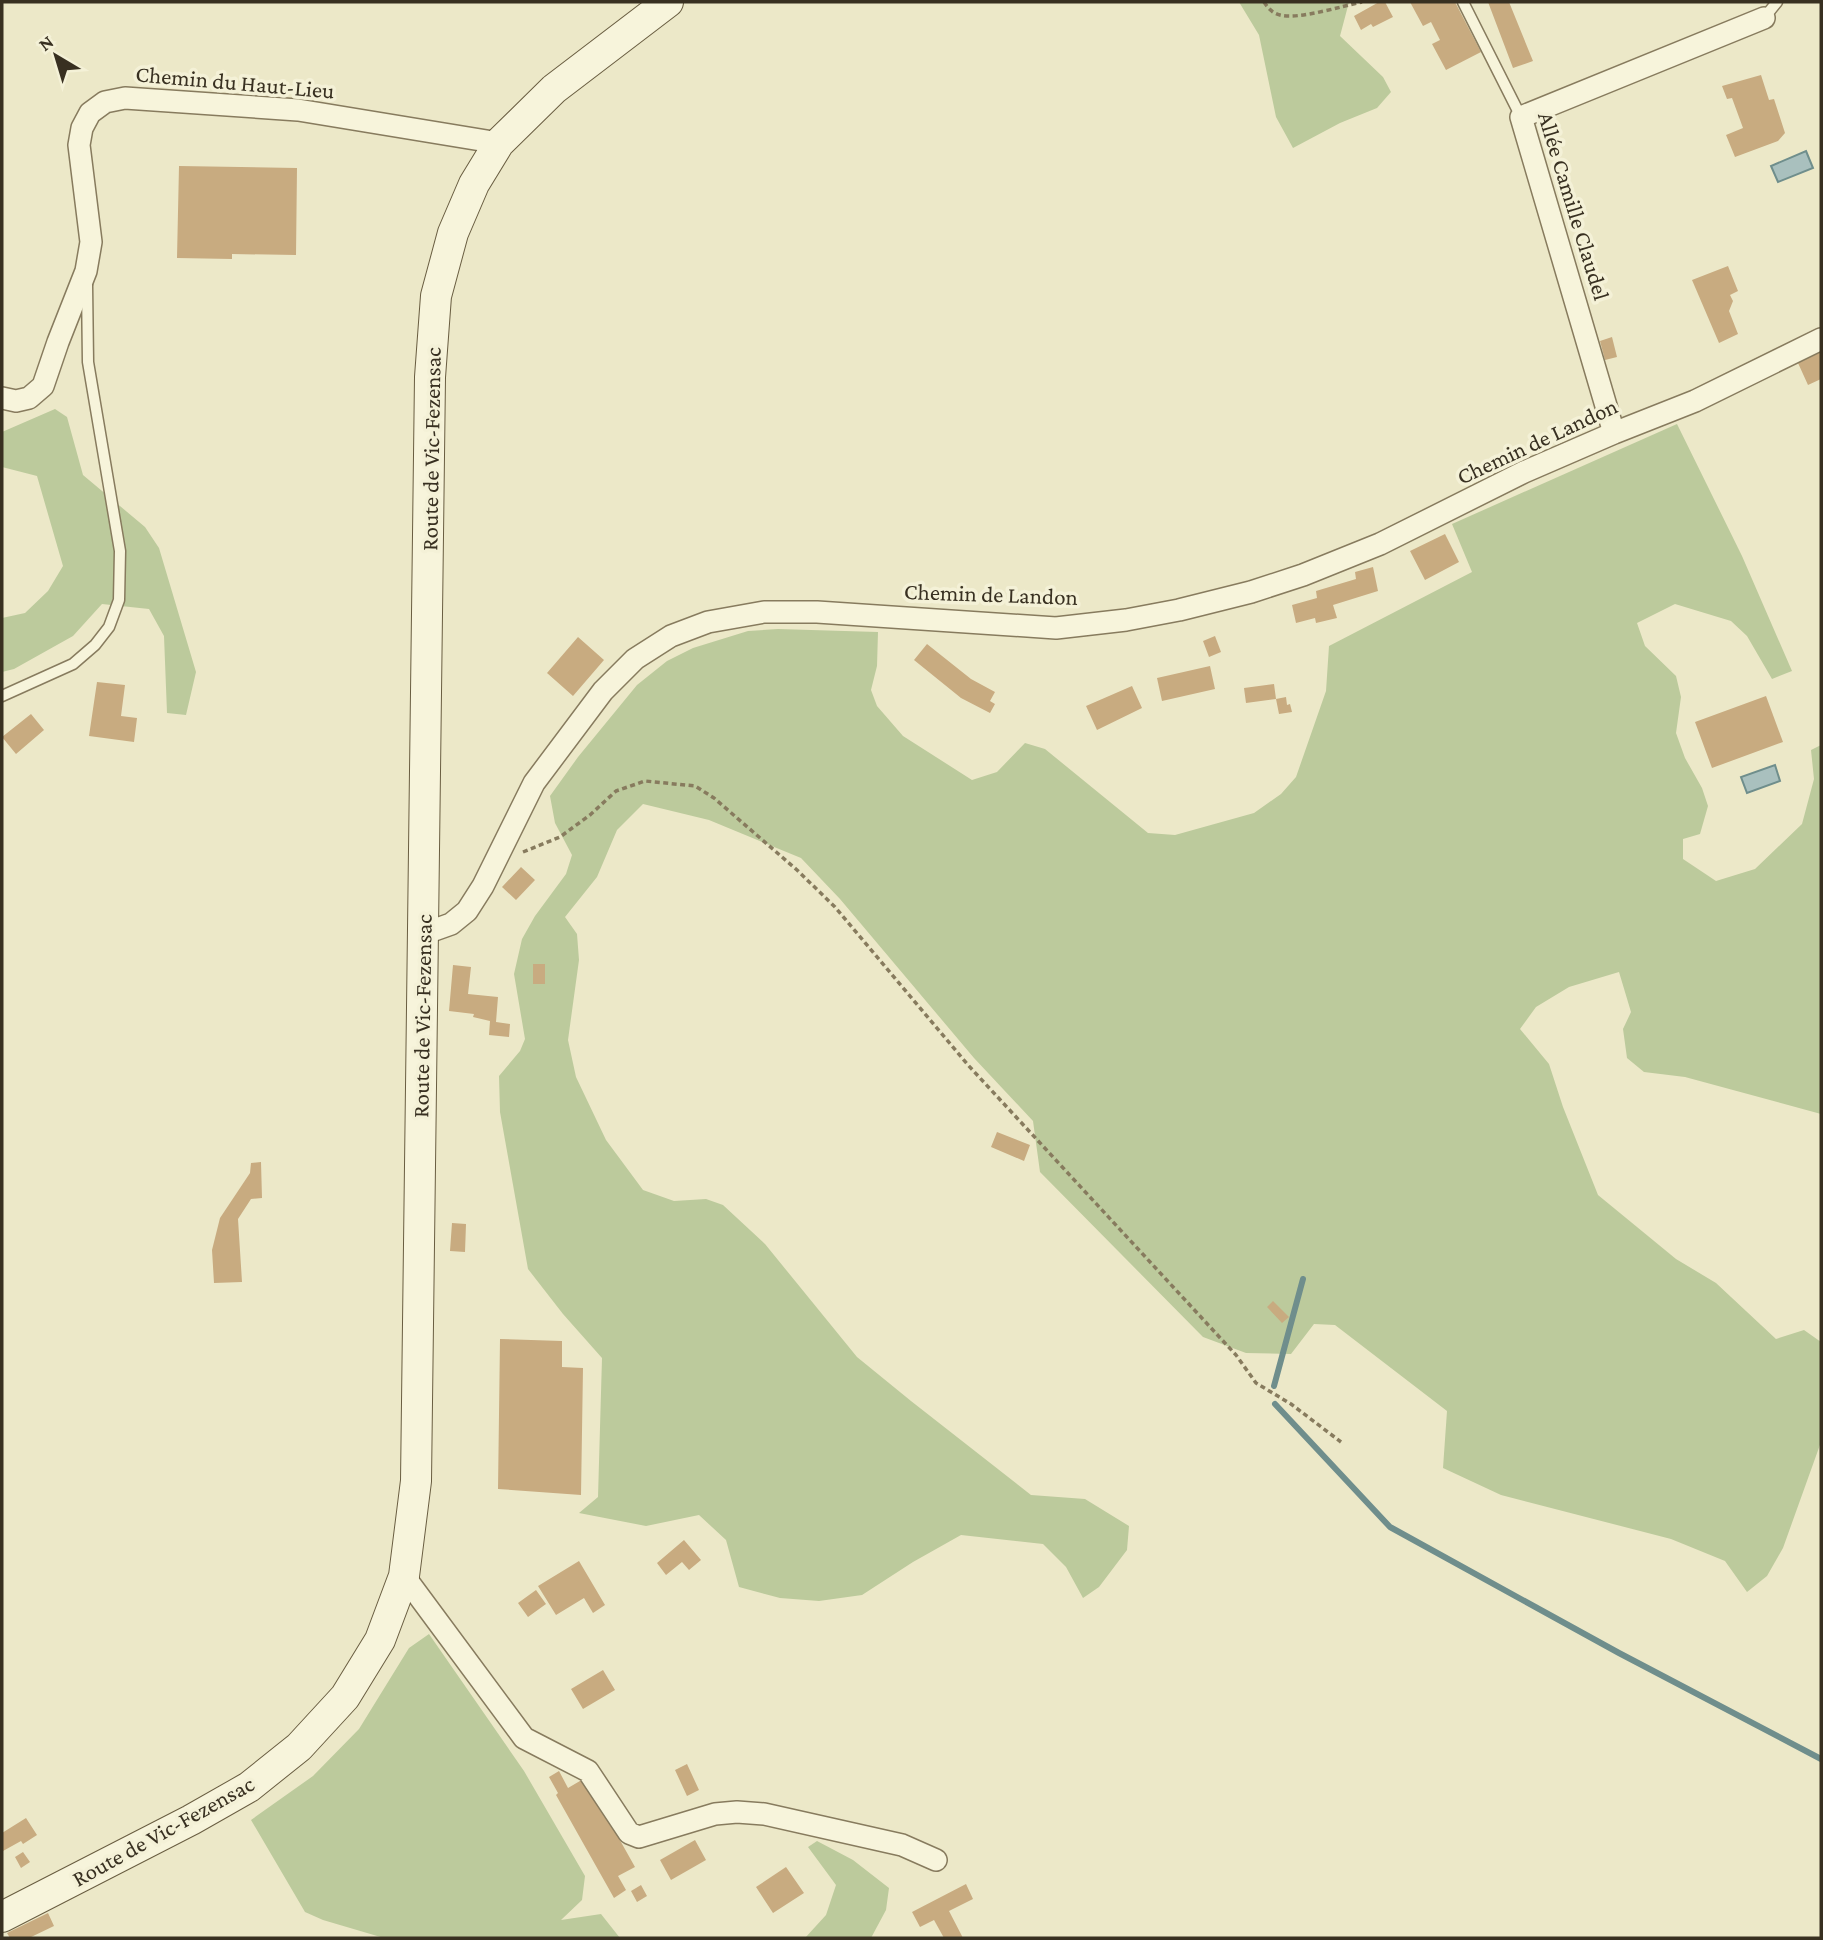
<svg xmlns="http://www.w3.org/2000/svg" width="1823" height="1940" viewBox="0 0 1823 1940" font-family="'Crimson Pro',serif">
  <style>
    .green { fill: #bcca9c }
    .water { fill: #a9c0be; stroke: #6f8e8c; stroke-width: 2 }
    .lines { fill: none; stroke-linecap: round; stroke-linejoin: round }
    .stream { stroke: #6f8e8c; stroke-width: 6 }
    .building { fill: #c8ab80 }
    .lane-casing { stroke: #877b5e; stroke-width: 13 }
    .street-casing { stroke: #877b5e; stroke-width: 24 }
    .secondary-casing { stroke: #695d41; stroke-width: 32 }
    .path { stroke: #877b5e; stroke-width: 3.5; stroke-dasharray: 5 3.5; stroke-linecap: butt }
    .lane { stroke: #f7f4db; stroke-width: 10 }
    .street { stroke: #f7f4db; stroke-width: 21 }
    .secondary { stroke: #f7f4db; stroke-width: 30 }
    .labels { text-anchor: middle; stroke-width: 7; stroke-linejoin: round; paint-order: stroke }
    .street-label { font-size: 23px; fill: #383021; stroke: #f4f1d7 }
  </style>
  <rect width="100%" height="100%" fill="#ece8c8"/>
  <path class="green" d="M1239,2H1349L1340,36L1383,77L1391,92L1377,108L1340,123L1293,148L1276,117L1259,35Z
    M55,409L67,417L83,475L145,527L159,548L196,672L186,715L167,713L164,636L149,609L102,604L73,636L14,669L2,672V618L25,613L48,591L63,566L37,476L2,467V432Z
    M1677,424L1742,556L1792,671L1772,679L1747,636L1731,621L1675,604L1637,623L1645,646L1676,676L1681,697L1676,733L1685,758L1702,788L1708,806L1700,834L1683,839V859L1716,881L1755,869L1802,824L1814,779L1811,750L1821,745V1114L1685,1077L1644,1072L1627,1058L1623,1029L1631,1012L1619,972L1569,987L1536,1007L1520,1029L1549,1064L1563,1107L1598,1195L1676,1259L1716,1283L1776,1339L1804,1330L1821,1342V1442L1783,1548L1767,1576L1747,1592L1725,1561L1671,1539L1501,1495L1443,1468L1447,1411L1335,1325L1314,1324L1291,1354L1246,1353L1203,1337L1040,1172L1033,1121L974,1058L840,899L801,858L709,820L643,804L617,830L597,877L565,917L577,934L579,960L568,1040L576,1077L606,1140L643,1190L674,1201L706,1199L723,1205L765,1244L857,1357L911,1401L1031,1495L1085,1499L1129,1526L1127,1550L1099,1587L1083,1598L1066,1567L1043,1544L961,1535L913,1562L862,1595L819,1601L780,1598L739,1587L726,1540L699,1515L646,1526L579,1513L598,1497L602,1358L563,1314L528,1269L500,1112L499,1076L520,1051L525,1039L514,974L522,939L535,916L566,874L572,855L555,823L550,796L578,757L637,685L667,661L693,648L748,631L778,629L878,632L877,666L871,690L877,706L903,736L972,780L997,772L1025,743L1045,749L1148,833L1175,835L1254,813L1281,794L1296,777L1326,691L1329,646L1472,572L1452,524Z
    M429,1634L524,1771L585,1876L582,1900L561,1920L601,1914L620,1938H384L323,1920L305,1912L251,1820L313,1776L359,1729L409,1648Z
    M817,1841L853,1860L889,1888L886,1910L871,1938H805L826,1915L836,1885L808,1847Z"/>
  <path class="water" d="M1806,151L1813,168L1778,182L1771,166Z
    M1775,765L1780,781L1747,793L1741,777Z"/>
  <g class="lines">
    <path class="stream" d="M1274,1386L1303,1279
      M1275,1404L1390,1527L1619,1653L1821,1759"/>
  </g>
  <path class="building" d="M1379,2H1385L1393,17L1373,27L1371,24L1361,30L1354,16Z
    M1410,2H1455L1481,52L1446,70L1432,44L1440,40L1431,22L1423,26Z
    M1488,2H1509L1533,61L1513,68Z
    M1761,75L1769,100L1774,99L1785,133L1778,141L1735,157L1726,135L1743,128L1732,98L1727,99L1722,86Z
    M179,166L297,168L296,255L232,254V259L177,258Z
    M1728,266L1738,291L1730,295L1733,301L1729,311L1738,334L1719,343L1692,280Z
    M1612,337L1617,357L1605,360L1600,341Z
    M1821,352V379L1808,385L1798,363Z
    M1445,534L1459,562L1425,580L1410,551Z
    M1373,567L1378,591L1333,605L1337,618L1316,623L1315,618L1296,623L1292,605L1317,598L1316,591L1356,579L1355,572Z
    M1215,636L1221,652L1209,657L1203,641Z
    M578,637L604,660L573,696L547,673Z
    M927,644L971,679L995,692L990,701L995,704L990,713L961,698L914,660Z
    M1210,666L1215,689L1162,701L1157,678Z
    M97,682L125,685L121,716L137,718L134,742L89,736Z
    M1274,684L1276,699L1246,703L1244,688Z
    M1132,686L1142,708L1097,730L1086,706Z
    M1766,696L1783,742L1712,768L1695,722Z
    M1286,697L1287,705L1290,704L1292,712L1279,714L1276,699Z
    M31,714L44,730L16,754L2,737Z
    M521,867L535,880L516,900L502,887Z
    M533,964H545V984H533Z
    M453,965L471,967L468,994L498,997L496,1022L510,1024L509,1037L489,1035L490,1021L473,1017L474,1014L449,1011Z
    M997,1132L1030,1145L1024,1161L991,1147Z
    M261,1162L262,1198L251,1199L238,1219L242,1282L214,1283L212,1250L220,1218L250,1173L251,1163Z
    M452,1223L466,1224L465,1252L450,1251Z
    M1273,1301L1289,1317L1282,1323L1267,1307Z
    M500,1339L562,1341V1367L583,1368L581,1495L498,1489Z
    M684,1540L701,1560L689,1570L682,1562L666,1575L657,1563Z
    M579,1561L605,1605L593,1613L584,1598L556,1615L538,1586Z
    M536,1590L546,1604L528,1617L518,1603Z
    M603,1670L615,1690L583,1709L571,1689Z
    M687,1764L699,1790L687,1796L675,1770Z
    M559,1771L568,1788L585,1778L635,1867L618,1876L626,1890L614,1898L556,1795L558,1793L549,1777Z
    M26,1818L37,1835L23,1844L21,1841L3,1851L2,1848V1833Z
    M695,1840L706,1860L671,1880L660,1860Z
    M23,1852L30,1862L21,1868L15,1857Z
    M786,1867L804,1893L773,1913L756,1887Z
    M966,1884L973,1899L949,1911L963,1938H944L934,1920L920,1927L912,1912Z
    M641,1885L647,1896L637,1902L631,1891Z
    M48,1913L54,1926L29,1938H10L7,1933Z"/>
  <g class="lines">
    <g class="lane-casing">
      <path id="lane" d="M1463,2L1521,117
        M1764,18L1777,2
        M2,696L73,664L95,645L109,627L119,600L120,551L88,362L87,285"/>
    </g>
    <g class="street-casing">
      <path id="street" d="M2,398L16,401L29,398L43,386L58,342L86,271L91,242L79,145L82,128L90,113L105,102L125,98L298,110L499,143
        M1614,433L1521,117L1764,18
        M423,934L451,924L467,911L483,886L534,783L603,691L635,659L671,636L708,622L764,612H817L1056,628L1126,620L1179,610L1251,592L1303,575L1380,544L1524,472L1614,433L1695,401L1821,339
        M404,1576L524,1738L588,1771L629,1833L639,1837L715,1814L737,1812L764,1814L902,1845L936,1860"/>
    </g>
    <g class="secondary-casing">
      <path id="secondary" d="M2,1917L191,1820L249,1787L299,1747L345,1697L380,1640L404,1576L416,1481L430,377L436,296L453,233L474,184L499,143L554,89L668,2"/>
    </g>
    <path class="path" d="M1264,2C1268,8 1272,13 1280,15C1298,20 1342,6 1362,2
      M523,852L560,837L590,815L616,791L645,781L695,786L714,798L797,870L835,907L968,1065L1236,1355L1256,1383L1291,1404L1341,1442"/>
    <use href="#lane" class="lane"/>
    <use href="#street" class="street"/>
    <use href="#secondary" class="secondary"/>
  </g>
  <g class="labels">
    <g class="street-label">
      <text transform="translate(235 82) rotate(5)" y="8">Chemin du Haut-Lieu</text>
      <text transform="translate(1574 206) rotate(73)" y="8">Allée Camille Claudel</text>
      <text transform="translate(1537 441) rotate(-25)" y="8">Chemin de Landon</text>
      <text transform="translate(431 449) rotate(-89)" y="8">Route de Vic-Fezensac</text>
      <text transform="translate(991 594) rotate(2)" y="8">Chemin de Landon</text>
      <text transform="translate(422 1016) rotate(-89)" y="8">Route de Vic-Fezensac</text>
      <text transform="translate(163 1831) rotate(-29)" y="8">Route de Vic-Fezensac</text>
    </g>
  </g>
  <rect width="1823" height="1940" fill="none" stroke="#383021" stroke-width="7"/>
  <g transform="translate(56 56) rotate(322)" stroke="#f4f1d7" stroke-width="5" paint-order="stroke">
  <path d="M0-5L12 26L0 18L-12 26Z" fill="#383021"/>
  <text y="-10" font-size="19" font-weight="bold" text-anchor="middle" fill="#383021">N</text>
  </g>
</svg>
